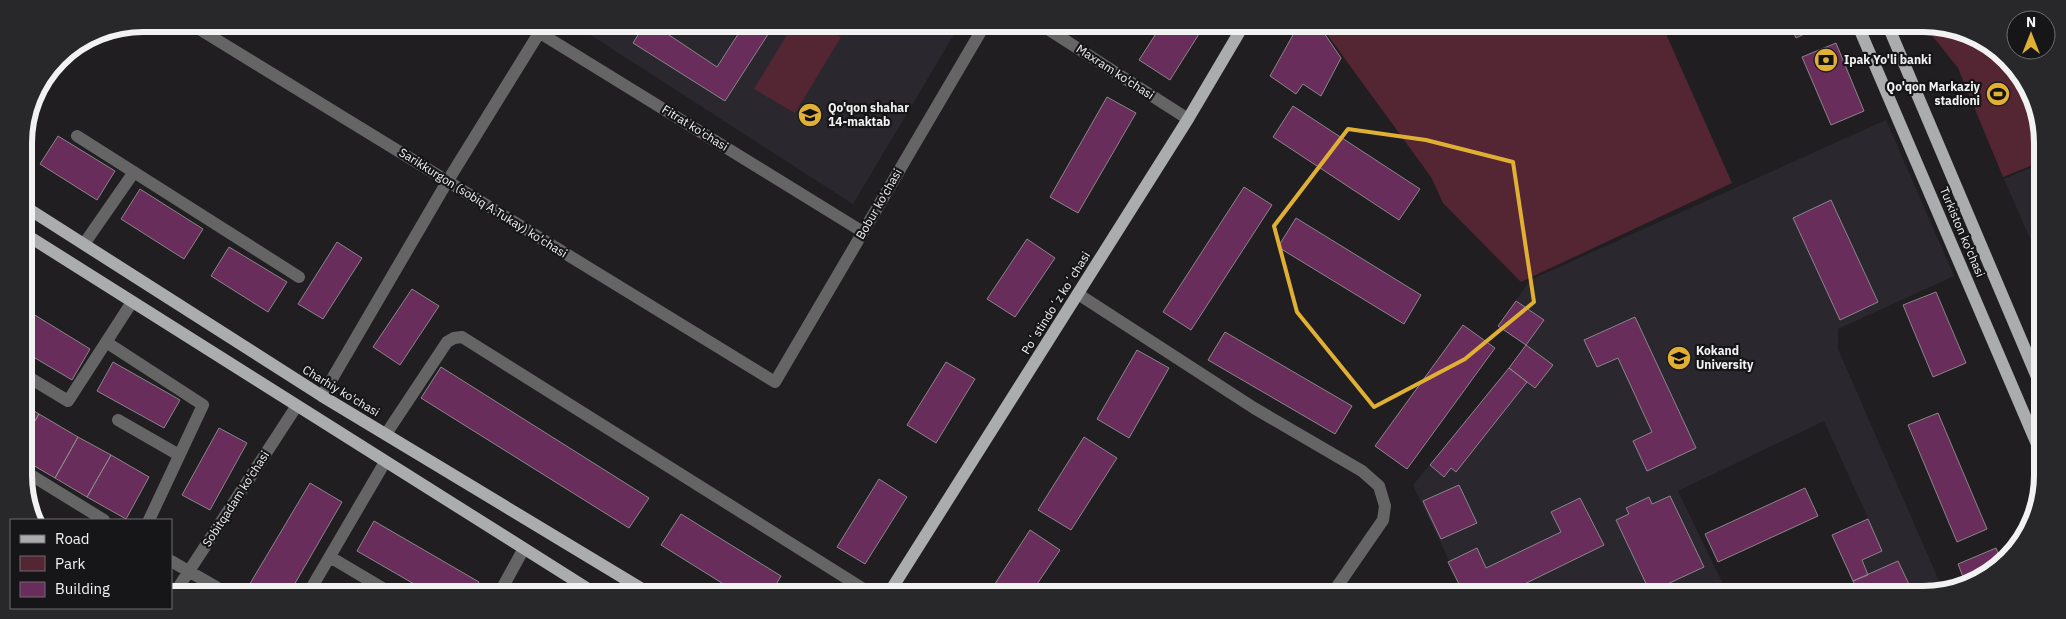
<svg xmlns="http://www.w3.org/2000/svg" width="2066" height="619" viewBox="0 0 2066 619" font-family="'IBM Plex Sans',sans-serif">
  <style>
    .built { fill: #2b272f }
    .green { fill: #542532 }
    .building { fill: #682d5a; stroke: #898688 }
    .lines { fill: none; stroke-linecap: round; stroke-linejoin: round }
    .minor { stroke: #656566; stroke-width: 12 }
    .major { stroke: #abacae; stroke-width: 12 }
    .marked { fill: none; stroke: #e0b034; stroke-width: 4; stroke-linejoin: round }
    .labels { text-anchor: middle; stroke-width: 4.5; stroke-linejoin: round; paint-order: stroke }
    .poi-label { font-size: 12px; font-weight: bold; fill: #f2f2f3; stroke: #161517; text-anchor: start }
    .street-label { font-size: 12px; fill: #f2f2f3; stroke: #161517 }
    .rim { fill: none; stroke: #f2f2f3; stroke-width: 6 }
  </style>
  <rect width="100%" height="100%" fill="#201e21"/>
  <path class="built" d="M575,25L959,26L853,204Z
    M1886,120L1954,276L1838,329V349L1943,590L1930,595H1859L1832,535L1868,518L1824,421L1678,491L1723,584L1701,595L1465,594L1413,485L1526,346L1498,326L1530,280Z
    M2040,164L2039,259L2004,179Z"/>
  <path class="green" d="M793,25H822L841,37L795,113L754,89Z
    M1321,26L1663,27L1732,183L1521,282L1443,203L1431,177Z
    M1926,28H1953L2012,64L2040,120V162L2003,177L1958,68Z"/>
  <path class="building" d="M644,25H654L717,67L744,25H774L725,101L633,43Z
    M1161,26H1204L1170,80L1139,60Z
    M1298,26H1313L1322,30L1341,58L1321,96L1303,84L1296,94L1270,76Z
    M1791,27H1819L1796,38Z
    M1836,43L1864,111L1831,125L1802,57Z
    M1107,97L1136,113L1078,213L1050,197Z
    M1293,106L1420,189L1399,220L1273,137Z
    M58,136L115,171L97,200L40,164Z
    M1244,187L1272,205L1191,330L1163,312Z
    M140,189L203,229L184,259L121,219Z
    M1831,200L1878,302L1840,320L1793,218Z
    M1296,218L1421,295L1404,324L1278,247Z
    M1027,239L1055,258L1015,317L987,299Z
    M337,242L362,258L323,319L298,304Z
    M229,247L287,282L268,312L211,276Z
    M412,289L439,306L400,365L373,347Z
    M1936,292L1966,363L1933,377L1903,305Z
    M1516,301L1544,320L1526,345L1498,326Z
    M25,309L90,349L72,380L25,352Z
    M1635,317L1696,448L1647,471L1633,441L1652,432L1618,358L1597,367L1584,340Z
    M1463,325L1495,348L1407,469L1375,446Z
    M1225,332L1352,406L1335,434L1208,360Z
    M1526,345L1553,365L1535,388L1509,368Z
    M1137,350L1169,368L1129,438L1097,419Z
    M113,362L180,400L164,428L97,391Z
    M946,362L975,379L936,443L907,425Z
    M441,367L649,498L629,528L421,398Z
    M1509,368L1527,382L1456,472L1451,468L1444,477L1430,465Z
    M25,405L39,414L26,436Z
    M1938,413L1987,529L1957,542L1908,425Z
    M39,414L78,437L55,478L26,461V436Z
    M219,428L247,443L210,510L182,495Z
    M78,437L111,455L87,497L55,478Z
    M1084,437L1117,458L1071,530L1038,510Z
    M111,455L149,477L126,519L87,497Z
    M879,479L907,497L865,564L837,547Z
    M310,483L342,502L290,592H255L248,587Z
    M1459,485L1477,523L1441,539L1423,501Z
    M1805,488L1818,516L1718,562L1705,534Z
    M1670,496L1704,567L1650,592L1616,520L1629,514L1626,508L1649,497L1652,504Z
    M1580,498L1604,545L1504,594H1464L1448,562L1477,548L1486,568L1561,532L1551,512Z
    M681,514L781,576L771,593H738L661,545Z
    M1868,519L1882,551L1862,560L1868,575L1853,581L1832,535Z
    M374,521L479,582L473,592H428L357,551Z
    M1030,530L1060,550L1031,593H989Z
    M1996,548L2002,563L1996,570L1965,582L1958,564Z
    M1898,561L1914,595H1860L1853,581Z"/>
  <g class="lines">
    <path class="minor" d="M191,24L775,382L984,26
      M527,25L863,232
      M1043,26L1188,119
      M77,136L299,277
      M84,244L134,172
      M1078,294L1254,408L1362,471L1379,486L1385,506L1383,520L1332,594
      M106,342L203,405L149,520
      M25,375L68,401L132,302
      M322,396L447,182L544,25
      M118,420L179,455
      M386,434L447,342L454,338L462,337L870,593
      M26,472L104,520
      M330,557L389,592
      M171,561L223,591
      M176,591L296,407
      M309,592L385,462
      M500,592L523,550"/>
    <path class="major" d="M1859,28L2039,449
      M1889,28L2039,382
      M24,206L322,396L647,592
      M25,234L593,592
      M889,593L1188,119L1243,26"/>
  </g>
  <path class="marked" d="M1348,129L1426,140L1513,162L1534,302L1465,359L1374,407L1297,312L1274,226Z"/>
  <defs>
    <g id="bank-disc" transform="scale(1.25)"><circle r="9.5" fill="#e0b034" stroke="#161517"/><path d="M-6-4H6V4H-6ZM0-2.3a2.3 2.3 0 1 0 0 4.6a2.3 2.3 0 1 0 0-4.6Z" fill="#111"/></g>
    <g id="stadium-disc" transform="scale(1.25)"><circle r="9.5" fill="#e0b034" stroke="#161517"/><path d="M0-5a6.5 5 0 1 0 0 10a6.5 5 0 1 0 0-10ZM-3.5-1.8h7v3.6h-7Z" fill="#111"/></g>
    <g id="school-disc" transform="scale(1.25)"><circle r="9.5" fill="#e0b034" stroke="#161517"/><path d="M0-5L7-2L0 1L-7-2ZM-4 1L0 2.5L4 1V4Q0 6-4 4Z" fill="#111"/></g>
    <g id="university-disc" transform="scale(1.25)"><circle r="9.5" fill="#e0b034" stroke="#161517"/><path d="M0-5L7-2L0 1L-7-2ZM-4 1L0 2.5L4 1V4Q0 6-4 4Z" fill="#111"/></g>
  </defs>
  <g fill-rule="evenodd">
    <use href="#bank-disc" x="1826" y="60"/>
    <use href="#stadium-disc" x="1998" y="94"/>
    <use href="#school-disc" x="810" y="115"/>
    <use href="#university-disc" x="1679" y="358"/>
  </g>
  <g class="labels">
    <g class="poi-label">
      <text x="1844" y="64">Ipak Yo'li banki</text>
      <text x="1980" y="91" text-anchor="end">Qo'qon Markaziy<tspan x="1980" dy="14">stadioni</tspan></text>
      <text x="828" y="112">Qo'qon shahar<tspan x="828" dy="14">14-maktab</tspan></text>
      <text x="1696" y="355">Kokand<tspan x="1696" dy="14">University</tspan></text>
    </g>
    <g class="street-label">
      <text transform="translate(1115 72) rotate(33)" y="4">Maxram ko'chasi</text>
      <text transform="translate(695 128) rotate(32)" y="4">Fitrat ko'chasi</text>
      <text transform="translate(483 203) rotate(32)" y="4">Sarikkurgon (sobiq A.Tukay) ko'chasi</text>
      <text transform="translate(879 204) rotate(-60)" y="4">Bobur ko'chasi</text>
      <text transform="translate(1962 232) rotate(67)" y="4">Turkiston ko'chasi</text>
      <text transform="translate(1056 303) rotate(-58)" y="4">Poʻstindoʻz koʻchasi</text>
      <text transform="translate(341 391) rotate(31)" y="4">Charhiy ko'chasi</text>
      <text transform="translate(236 499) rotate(-57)" y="4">Sobitqadam ko'chasi</text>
    </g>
  </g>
  <path d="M0 0H2066V619H0ZM143 32H1923A111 111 0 0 1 2034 143V475A111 111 0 0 1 1923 586H143A111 111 0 0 1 32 475V143A111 111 0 0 1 143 32Z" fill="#282729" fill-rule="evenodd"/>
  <path class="rim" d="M143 32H1923A111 111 0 0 1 2034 143V475A111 111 0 0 1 1923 586H143A111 111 0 0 1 32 475V143A111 111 0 0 1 143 32Z"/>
  <rect x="10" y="519" width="162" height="90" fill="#161517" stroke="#6e6d6f"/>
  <rect x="20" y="535" width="25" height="8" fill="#abacae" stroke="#6e6d6f"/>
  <text x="55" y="544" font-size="15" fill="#f2f2f3">Road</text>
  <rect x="20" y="556" width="25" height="15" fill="#542532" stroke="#6e6d6f"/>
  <text x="55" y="569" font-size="15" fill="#f2f2f3">Park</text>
  <rect x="20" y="582" width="25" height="15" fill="#682d5a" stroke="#6e6d6f"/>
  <text x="55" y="594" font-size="15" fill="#f2f2f3">Building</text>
  <g transform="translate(2031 35)"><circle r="24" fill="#161517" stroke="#6e6d6f"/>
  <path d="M0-4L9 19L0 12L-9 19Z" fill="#e0b034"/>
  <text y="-8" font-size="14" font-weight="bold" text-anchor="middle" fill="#f2f2f3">N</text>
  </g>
</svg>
